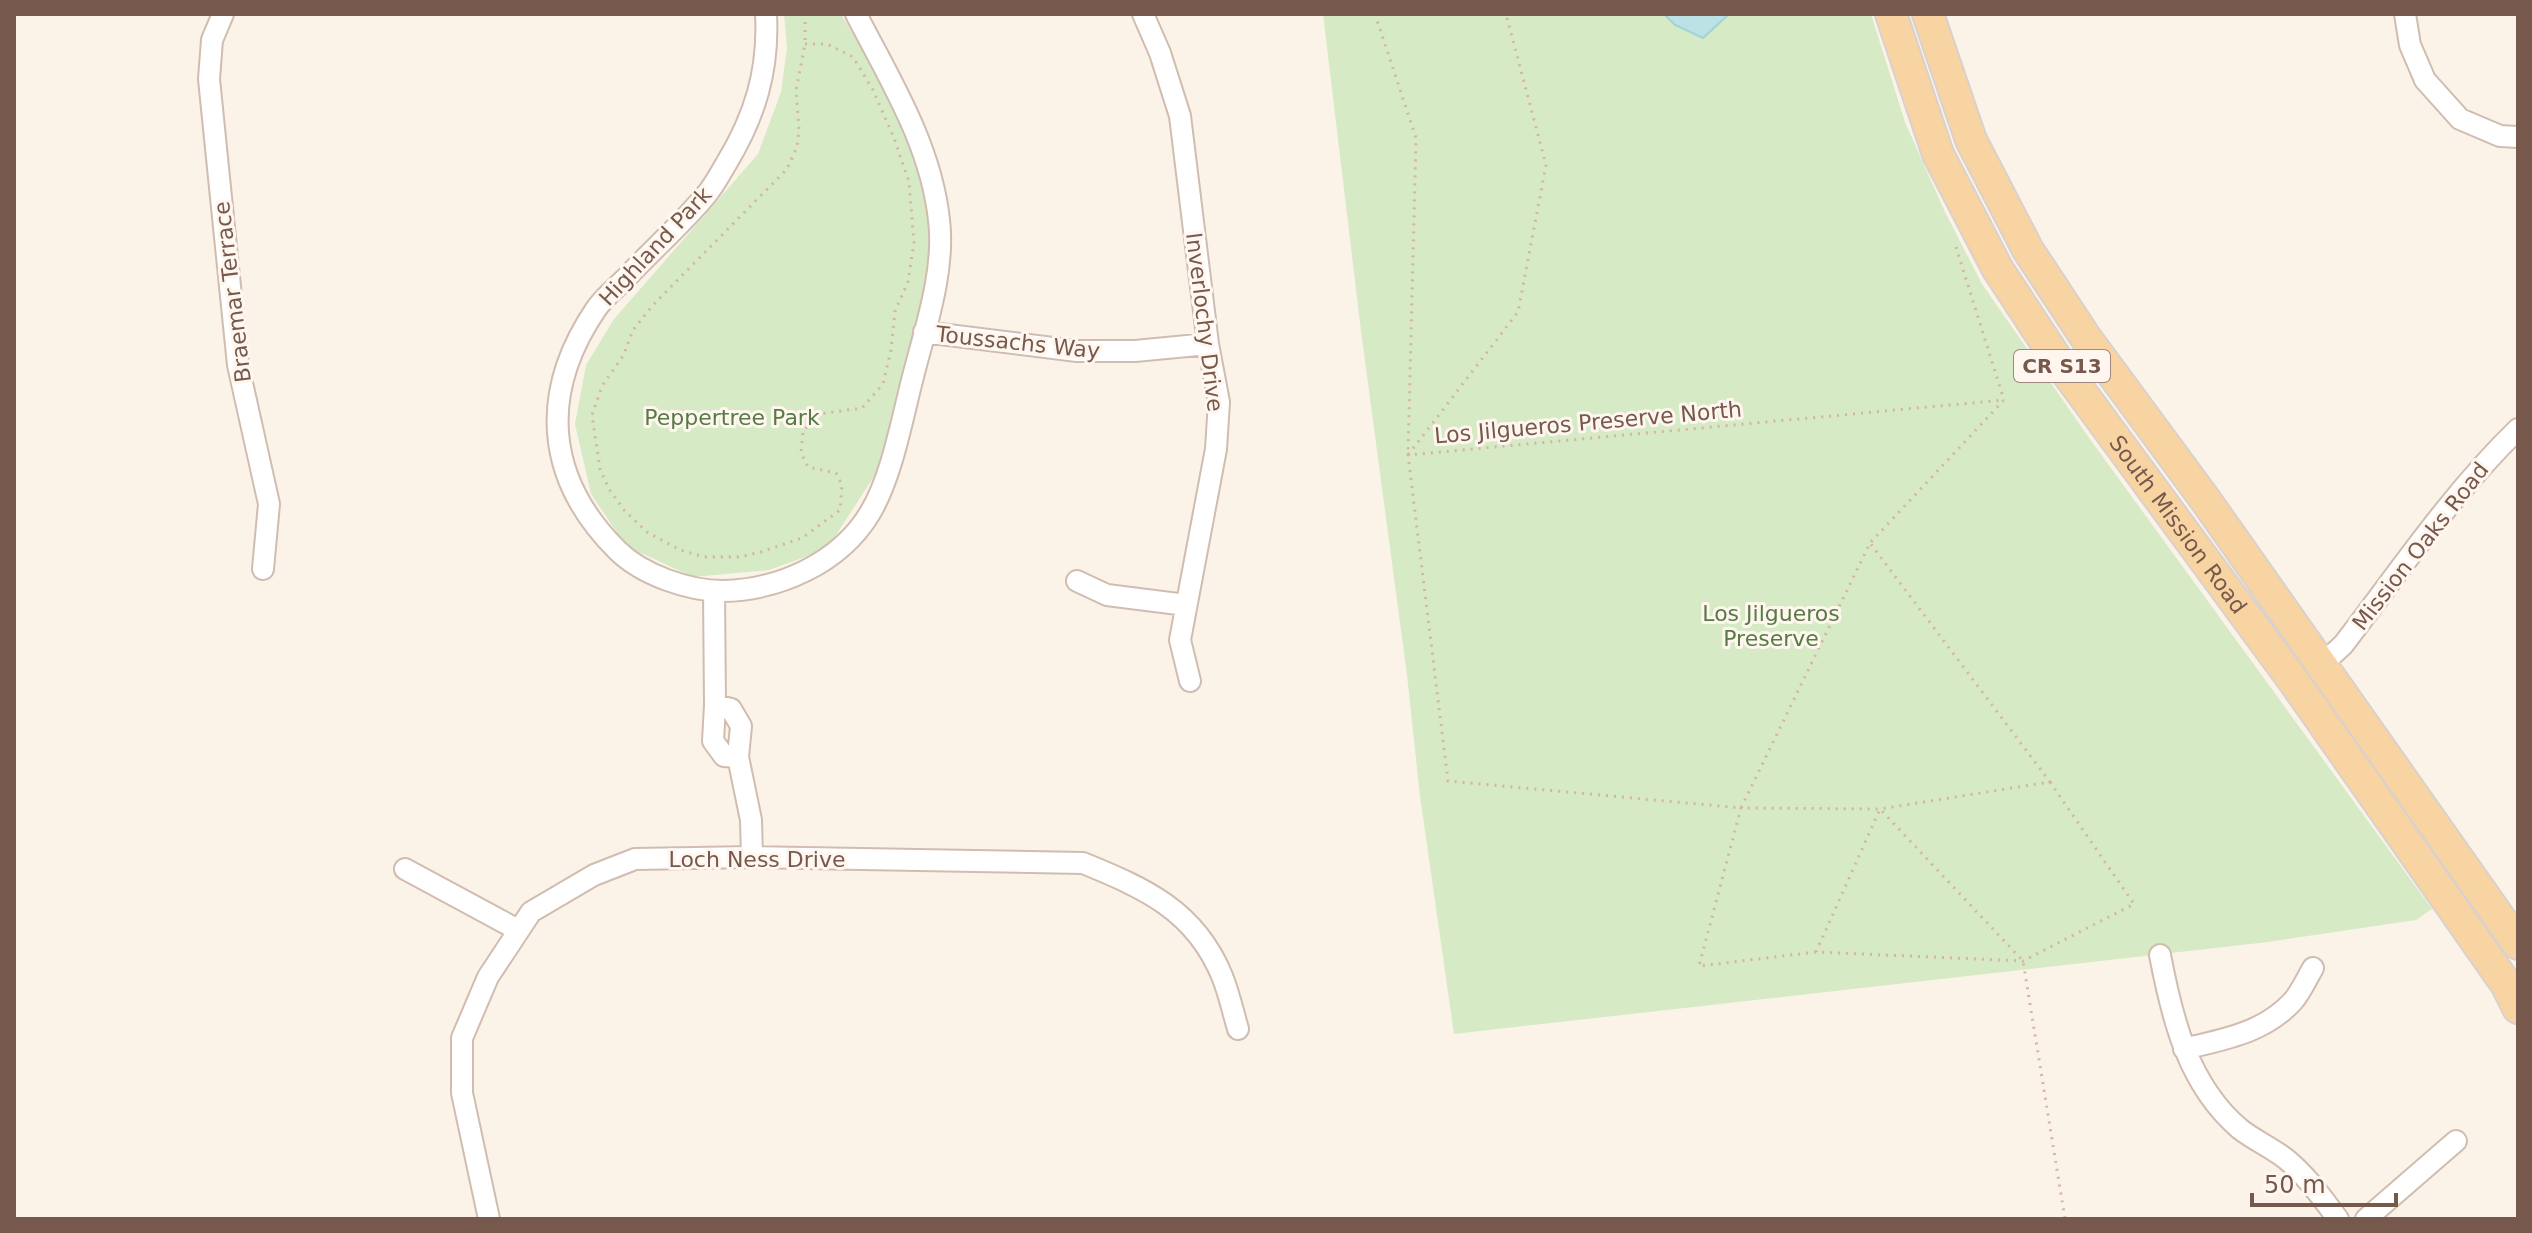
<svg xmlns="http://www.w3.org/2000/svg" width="2532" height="1233" viewBox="0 0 2532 1233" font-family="'DejaVu Sans',sans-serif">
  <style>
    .green { fill: #d6eac6 }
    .water { fill: #bde2e6; stroke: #a3d2d7; stroke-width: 2 }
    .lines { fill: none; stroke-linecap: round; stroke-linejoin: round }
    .minor-casing { stroke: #d0bdb0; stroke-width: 24 }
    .primary-casing { stroke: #d9d1cd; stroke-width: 34 }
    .path { stroke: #d6b4a3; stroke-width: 3; stroke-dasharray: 2 6; stroke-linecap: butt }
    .minor { stroke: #fff; stroke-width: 20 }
    .primary { stroke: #f8d4a3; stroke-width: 30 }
    .labels { text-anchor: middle; stroke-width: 6; stroke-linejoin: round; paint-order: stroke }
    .shield { fill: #fff7ef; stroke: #9f887d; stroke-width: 2 }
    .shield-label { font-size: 20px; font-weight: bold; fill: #76594c }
    .street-label { font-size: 22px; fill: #76594c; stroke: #fff7ef }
    .park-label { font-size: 22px; fill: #577b44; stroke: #fff7ef }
  </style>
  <rect width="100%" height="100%" fill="#fcf3e8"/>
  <path class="green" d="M784,14H841L891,98L920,176L931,241L921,311L896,401L882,464L827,549L769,570L693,577L626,546L591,494L575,424L586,365L614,319L758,154L781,92L787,48Z
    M1323,14H1871L1905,122L1945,212L1982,284L2092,442L2432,909L2416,920L2268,942L1454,1034L1420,796L1407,675L1361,331Z"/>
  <path class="water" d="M1664,14H1729L1703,38L1675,25Z"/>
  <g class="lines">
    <g class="minor-casing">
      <path id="minor" d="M223,14L212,40L209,79L238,365L269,504L263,569
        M766,14C769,71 755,116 726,164C720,174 714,186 706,195C682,224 652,250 626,278C616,288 604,297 596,309C539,393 545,478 617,550C642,575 689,591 723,591C779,590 840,563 870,513C893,475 903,413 915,369C927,323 945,268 939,220C931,145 890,80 856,14
        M1143,14L1160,53L1180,116L1208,344L1219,402L1216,449L1180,640L1190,681
        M2405,14L2410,45L2425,80L2460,119L2500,136L2518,137
        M924,332L1077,351H1135L1208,344
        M1077,581L1107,595L1186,605
        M714,591L715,705L713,741L724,756L738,757L741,726L731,709L715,705
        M2322,664L2343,645C2399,572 2452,493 2518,429
        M738,757L751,820L752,857
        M405,869L518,930
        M2160,955C2172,1018 2188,1085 2240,1129C2254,1140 2272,1148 2286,1159C2307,1176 2322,1198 2338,1219
        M2184,1049C2224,1039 2264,1033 2293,1001C2301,992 2307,978 2313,968
        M489,1219L462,1093V1038L488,977L531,912L594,875L635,859L752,857L1083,863C1144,888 1195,910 1222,976C1229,993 1233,1012 1238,1029
        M2366,1219L2456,1141"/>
    </g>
    <g class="primary-casing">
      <g id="primary">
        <path id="s1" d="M1891,14L1938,154L1997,268L2056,358L2295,683L2506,984L2518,1008"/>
        <path d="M1928,14L1971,140L2028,250L2086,338L2204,498L2518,944"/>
      </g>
    </g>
    <path class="path" d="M805,14V44
      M1375,14L1416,138L1408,455L1518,312L1546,165L1506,14
      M805,44H827L853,57L873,90L894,138L909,182L914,243L908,282L895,311L891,350L883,384L862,408L819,414L803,431L801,453L808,467L836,473L842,485L840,510L802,538L761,552L740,557H704L680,550L647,532L624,510L609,489L600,469L592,415L602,386L623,356L633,330L653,305L787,169L797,147L799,130L796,90Z
      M1956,247L2004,400
      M2050,782L2134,904L2023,961L1816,952L1880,809L2023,961L2065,1219
      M1816,952L1699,966L1741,808L1880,809L2050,782L1870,543L1741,808L1448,781L1408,455L2004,400L1870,543"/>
    <use href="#minor" class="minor"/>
    <use href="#primary" class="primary"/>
  </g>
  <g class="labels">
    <rect class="shield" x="2014" y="350" width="96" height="32" rx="6"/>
    <g class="shield-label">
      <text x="2062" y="373">CR S13</text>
    </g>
    <g class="street-label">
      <text transform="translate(655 246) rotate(-47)" y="8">Highland Park</text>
      <text transform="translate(232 292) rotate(-97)" y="8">Braemar Terrace</text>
      <text transform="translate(1205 322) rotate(83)" y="8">Inverlochy Drive</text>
      <text transform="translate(1018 342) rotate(6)" y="8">Toussachs Way</text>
      <text transform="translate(1588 422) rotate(-5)" y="8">Los Jilgueros Preserve North</text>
      <text dy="8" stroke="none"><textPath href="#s1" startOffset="590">South Mission Road</textPath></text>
      <text transform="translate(2420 546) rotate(-52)" y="8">Mission Oaks Road</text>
      <text x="757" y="867">Loch Ness Drive</text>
    </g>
    <g class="park-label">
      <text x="732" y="425">Peppertree Park</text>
      <text x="1771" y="621">Los Jilgueros<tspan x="1771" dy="25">Preserve</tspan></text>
    </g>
  </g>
  <rect width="2532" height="1233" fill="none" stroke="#76594c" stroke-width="32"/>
  <path d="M2252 1193v12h144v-12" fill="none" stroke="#76594c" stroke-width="4"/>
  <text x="2264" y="1193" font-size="24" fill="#76594c" stroke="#fff7ef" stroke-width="6" paint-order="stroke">50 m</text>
</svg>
